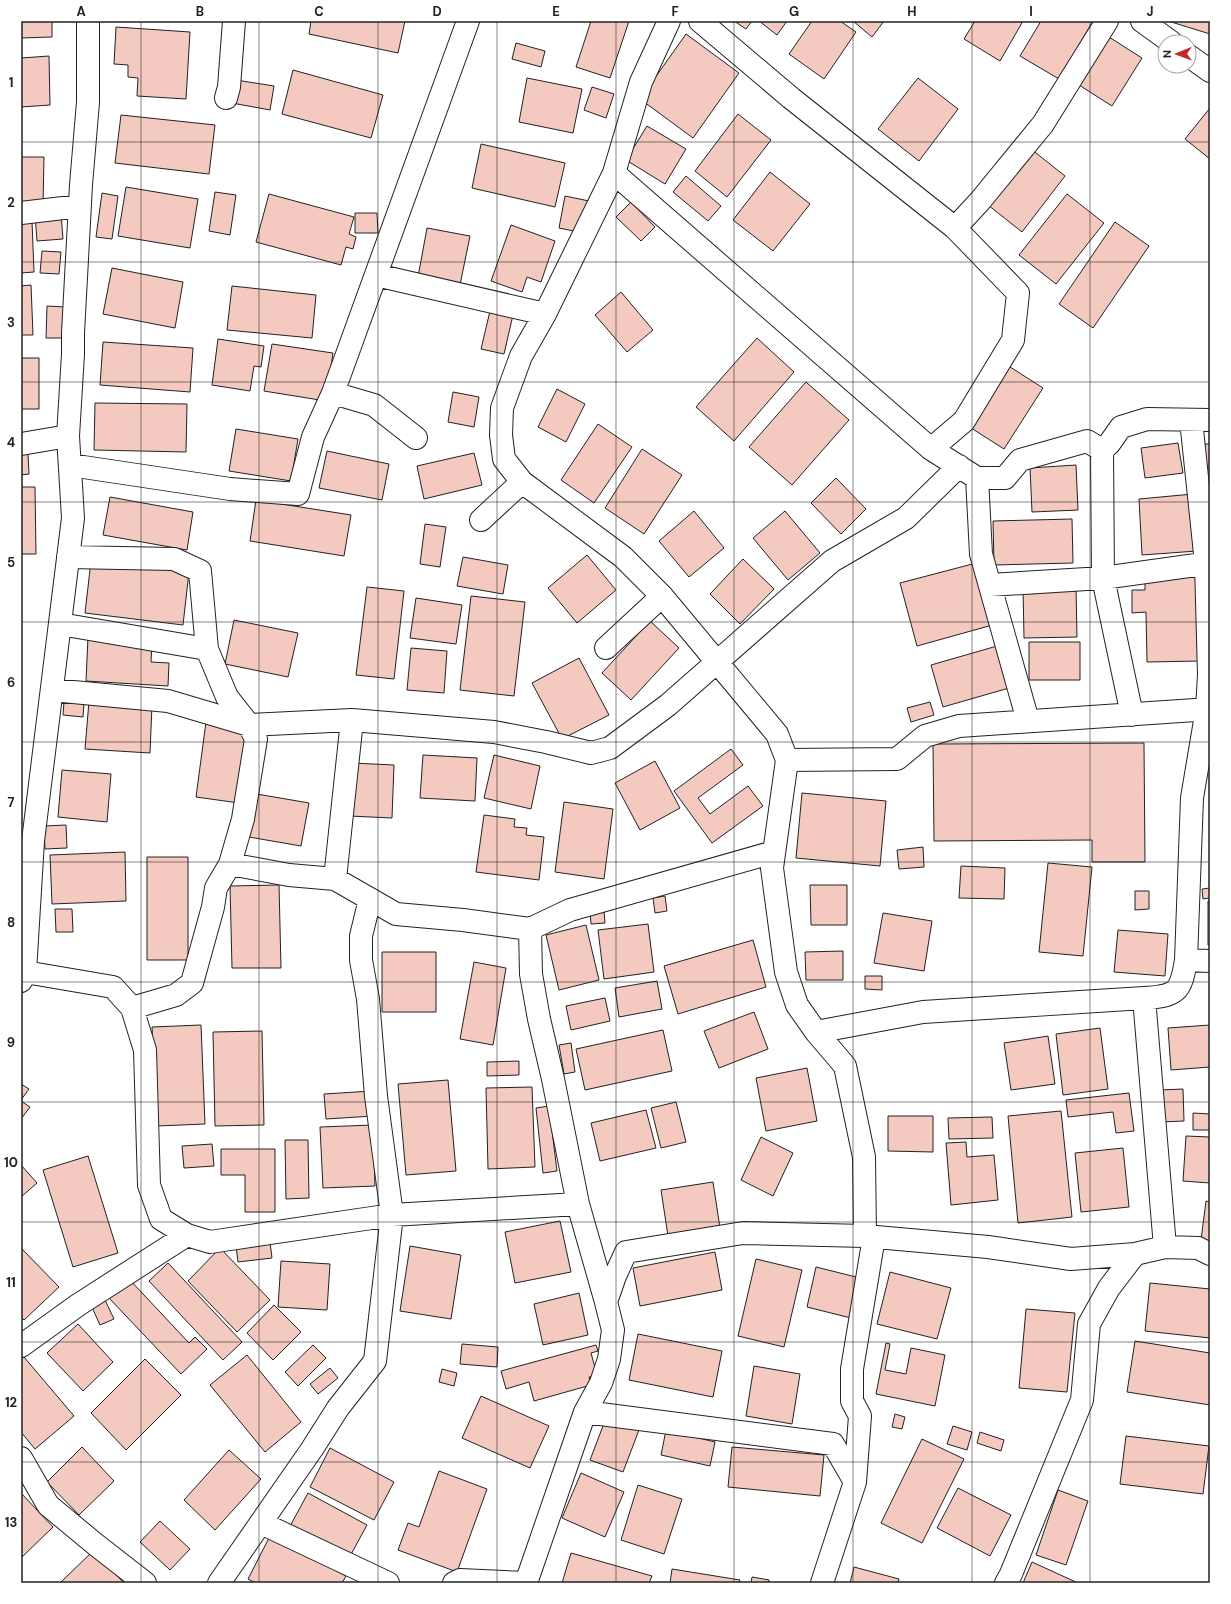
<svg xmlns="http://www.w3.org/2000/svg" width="1231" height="1604" viewBox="0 0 1231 1604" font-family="'DM Sans',sans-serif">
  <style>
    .building { fill: #f3c9c0; stroke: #222 }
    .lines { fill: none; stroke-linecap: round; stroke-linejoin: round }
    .minor-casing { stroke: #222; stroke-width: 24 }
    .minor { stroke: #fff; stroke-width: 22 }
    .grid { fill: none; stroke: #222; stroke-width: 1; stroke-opacity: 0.55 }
    .neatline { fill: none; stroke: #222; stroke-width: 1.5 }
    .grid-label { font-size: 13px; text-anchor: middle; font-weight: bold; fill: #222 }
  </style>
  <rect width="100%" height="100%" fill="#fff"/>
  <path class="building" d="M21,21H52V37L21,38Z
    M311,21H405L398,53L309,34Z
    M591,21H629L610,78L576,67Z
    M734,21H752L746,29Z
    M759,21H787L777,35Z
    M812,21H840L856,32L824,79L789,54Z
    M853,21H884L872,37Z
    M975,21H1023L1000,61L964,39Z
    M1041,21H1093L1059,79L1020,56Z
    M1168,21H1210V34Z
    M116,27L190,32L186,99L137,96L138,78L128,77V65L114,64Z
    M686,34L739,73L693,138L640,99Z
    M1109,37L1142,58L1112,106L1079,85Z
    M516,43L545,51L541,67L512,59Z
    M49,56L50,105L21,107V58Z
    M293,70L383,95L371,138L282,114Z
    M527,78L582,89L573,133L519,122Z
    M918,78L958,109L919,161L878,129Z
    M236,80L274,86L270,110L232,103Z
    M592,87L614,94L606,118L584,110Z
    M1210,108V159L1185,139Z
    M738,114L771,140L727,197L695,171Z
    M121,115L215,125L209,174L115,163Z
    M647,126L686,149L665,184L626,160Z
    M481,144L565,163L555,207L472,188Z
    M1031,149L1065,176L1022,232L988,205Z
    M21,157H44L43,206L21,205Z
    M770,172L810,204L773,251L733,220Z
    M686,176L721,206L708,221L673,192Z
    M126,187L198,199L190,248L118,236Z
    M215,192L236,195L230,235L209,231Z
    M102,193L118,196L112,239L96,237Z
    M269,194L354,217L349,234L356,237L353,249L346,247L341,265L256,242Z
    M1067,194L1104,223L1056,284L1019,255Z
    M565,196L589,201L583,233L559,228Z
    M631,202L655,227L641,241L616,217Z
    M61,213L63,239L37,241L35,215Z
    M355,213H377L378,233H355Z
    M21,221H32L34,272L21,273Z
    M1115,222L1149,246L1093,328L1059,304Z
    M511,225L555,241L541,282L527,277L522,292L491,281Z
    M427,228L470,236L460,285L418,277Z
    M42,251L61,252L59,274L40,273Z
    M112,268L183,282L175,328L103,314Z
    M31,285L33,335H21V286Z
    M232,286L316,295L312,338L227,330Z
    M621,292L653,330L627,352L595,315Z
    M47,306L66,307L65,338H46Z
    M490,311L513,315L504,354L481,349Z
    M757,338L794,372L734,441L696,407Z
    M218,339L264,346L261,367L254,366L250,391L212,385Z
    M103,342L193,348L190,392L100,385Z
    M272,344L333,353L326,401L264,391Z
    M21,358H39V409H21Z
    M1007,365L1043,388L1004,449L968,426Z
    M806,382L849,420L792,485L749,447Z
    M557,389L585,404L566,442L538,427Z
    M453,392L479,397L474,427L448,422Z
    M95,403L187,404L186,452L94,450Z
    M598,424L632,447L594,503L561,480Z
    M236,429L298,439L291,481L229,471Z
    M1178,443L1183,473L1145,478L1141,448Z
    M1205,444H1210L1209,534Z
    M642,449L682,475L644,534L605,508Z
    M327,451L389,464L382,500L319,488Z
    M474,453L482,485L424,499L417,466Z
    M28,454L29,474L21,475V455Z
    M1076,465L1078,510L1032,512L1030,468Z
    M836,478L866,509L841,534L811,503Z
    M21,487H35L36,554H21Z
    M1193,494L1197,551L1142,555L1139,499Z
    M110,497L193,512L187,550L103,535Z
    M256,500L351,515L344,556L250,541Z
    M694,511L724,548L689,577L659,541Z
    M785,511L820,553L788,580L753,538Z
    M1072,519L1073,563L994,565L993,521Z
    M425,524L446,527L440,567L420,564Z
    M587,555L616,590L577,623L548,588Z
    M463,557L508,565L503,594L457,586Z
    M743,559L774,589L740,624L710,594Z
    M91,561L189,572L183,625L85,613Z
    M980,562L996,624L917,646L900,583Z
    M1200,573L1202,661L1147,662L1146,612L1132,613V590H1145V574Z
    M367,587L404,591L394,679L356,675Z
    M1076,587L1077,637L1024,638L1023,588Z
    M471,596L525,602L514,696L460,690Z
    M416,598L462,605L456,644L410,638Z
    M234,620L298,633L288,677L225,664Z
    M650,621L679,648L631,700L602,673Z
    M88,637L152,641L151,662L169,663L168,686L86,681Z
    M1029,642H1080V680H1029Z
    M997,646L1009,688L943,707L931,665Z
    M411,648L447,651L444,693L407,690Z
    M579,658L609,715L562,739L532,683Z
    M64,701L84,703L83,717L63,715Z
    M89,701L152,705L150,753L85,749Z
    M930,702L934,715L911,722L907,708Z
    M206,722L249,728L239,803L196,797Z
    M1144,743L1145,862H1092V840L934,841L933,744Z
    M731,749L743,765L698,798L710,814L748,786L763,806L712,843L674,791Z
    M423,755L477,758L475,801L420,798Z
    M494,755L540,766L531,809L484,798Z
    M655,761L680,808L640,830L615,783Z
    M352,763L394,765L392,818L349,816Z
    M62,770L111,774L107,822L58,817Z
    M251,793L309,803L301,846L243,836Z
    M802,793L886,801L880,866L796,858Z
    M564,802L613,809L604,879L555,872Z
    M484,815L515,819L514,827L527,828L526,835L544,837L539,880L476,872Z
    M66,825L67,848L45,849L44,826Z
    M923,847L924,867L899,869L897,850Z
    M125,852L126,901L52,904L50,855Z
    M147,857H188V960H147Z
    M1048,863L1092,867L1083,956L1039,952Z
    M961,866L1005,868L1004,899L959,898Z
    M279,885L281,968H232L230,886Z
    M810,885H847V925H811Z
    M1210,888V898L1203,899L1202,889Z
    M1135,891H1149V909L1135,910Z
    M665,896L667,911L655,913L653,898Z
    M1208,901H1210V945H1208Z
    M55,909H72L73,932H56Z
    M604,911L605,923L591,924L590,912Z
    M883,913L932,921L924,971L874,963Z
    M648,924L654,972L604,979L598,930Z
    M586,925L599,980L559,990L546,935Z
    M1118,930L1168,934L1165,976L1114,972Z
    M753,940L766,987L678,1014L664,966Z
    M843,951V980H806L805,952Z
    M382,952H436V1012H382Z
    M474,962L506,968L493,1045L460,1039Z
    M865,976H882V990L865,989Z
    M657,981L662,1009L619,1017L615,988Z
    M605,998L610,1021L571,1030L566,1006Z
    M754,1012L768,1049L719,1068L704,1031Z
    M201,1025L205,1124L157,1126L152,1027Z
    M1210,1025V1067L1171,1070L1168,1028Z
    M1100,1028L1108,1089L1063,1095L1056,1034Z
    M663,1030L672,1071L585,1090L576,1049Z
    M262,1031L264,1125L215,1126L213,1032Z
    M1048,1036L1055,1084L1011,1090L1004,1043Z
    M571,1043L575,1072L564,1074L559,1045Z
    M519,1061V1075L487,1076V1062Z
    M807,1068L817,1121L766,1131L756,1078Z
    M448,1080L456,1171L406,1175L398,1084Z
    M21,1084L29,1089L21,1100Z
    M532,1087L535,1167L488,1169L486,1088Z
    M1183,1089L1184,1121L1160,1122L1159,1090Z
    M372,1091L373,1116L326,1119L324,1094Z
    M1129,1093L1134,1131L1116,1133L1113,1112L1068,1117L1066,1100Z
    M21,1101L30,1107L21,1119Z
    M676,1102L686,1142L661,1148L651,1108Z
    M549,1106L557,1171L543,1173L536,1108Z
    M646,1110L656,1148L600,1161L591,1123Z
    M1061,1111L1072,1217L1018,1223L1008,1116Z
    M1193,1113L1210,1114V1130H1193Z
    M888,1116H933V1152L888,1151Z
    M992,1117L993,1138L949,1139L948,1118Z
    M373,1125L375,1186L323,1188L320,1127Z
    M1186,1136L1210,1137V1183L1183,1181Z
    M761,1137L793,1153L773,1196L741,1180Z
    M285,1140H308L309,1198L286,1199Z
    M966,1142L967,1157L994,1155L998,1200L951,1205L946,1143Z
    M212,1144L214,1166L184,1168L182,1146Z
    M1123,1148L1129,1207L1081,1212L1075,1153Z
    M221,1149H275V1212H245V1175H221Z
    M88,1156L118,1253L73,1267L43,1170Z
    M21,1165L37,1183L21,1197Z
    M713,1182L720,1228L668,1236L661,1190Z
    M1206,1201L1210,1202V1241L1201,1240Z
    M560,1221L571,1272L515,1283L505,1232Z
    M270,1242L272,1258L238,1262L236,1246Z
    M410,1246L461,1255L451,1319L400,1311Z
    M220,1248L270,1300L237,1332L188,1281Z
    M22,1249L59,1287L24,1320L21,1317V1250Z
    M715,1252L722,1290L640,1306L633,1268Z
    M756,1259L802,1270L784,1347L738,1336Z
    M281,1261L330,1264L327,1310L278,1307Z
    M168,1263L242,1342L223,1360L149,1281Z
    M816,1267L864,1279L855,1319L807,1307Z
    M890,1272L951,1288L937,1339L877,1324Z
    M129,1279L189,1343L195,1337L207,1349L181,1374L109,1298Z
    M1150,1283L1210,1289V1338L1145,1331Z
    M579,1293L588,1335L543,1345L534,1304Z
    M104,1298L114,1319L100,1325L90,1303Z
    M274,1305L301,1332L273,1360L247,1333Z
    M1026,1309L1075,1313L1067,1392L1019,1388Z
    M78,1324L113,1362L83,1391L47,1353Z
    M638,1334L722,1351L713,1397L629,1380Z
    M1135,1341L1210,1353V1405L1127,1392Z
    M886,1343L890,1344L885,1370L906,1374L911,1348L945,1355L935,1406L876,1394Z
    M462,1344L498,1347L497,1367L460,1364Z
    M313,1345L326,1358L298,1386L285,1372Z
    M596,1345L598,1351L591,1353L597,1375L589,1377L591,1385L534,1401L529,1382L506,1389L501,1371Z
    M247,1355L301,1422L265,1452L210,1385Z
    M24,1357L74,1416L35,1449L21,1432V1359Z
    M145,1359L181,1395L126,1450L91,1413Z
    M754,1366L800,1374L792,1424L746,1416Z
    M330,1368L338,1378L318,1394L310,1384Z
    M442,1369L457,1373L454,1386L439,1382Z
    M481,1396L549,1426L530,1468L462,1438Z
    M895,1414L905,1417L902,1429L892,1427Z
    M606,1418L639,1430L623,1472L590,1460Z
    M953,1426L972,1432L967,1450L947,1444Z
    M666,1430L715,1442L710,1466L661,1455Z
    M980,1432L1004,1440L1001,1451L977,1443Z
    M1126,1436L1209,1446L1203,1494L1120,1484Z
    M922,1439L964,1459L922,1543L881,1523Z
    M82,1447L114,1481L79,1515L47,1482Z
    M732,1447L824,1455L820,1496L728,1487Z
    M330,1448L394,1482L374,1520L310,1487Z
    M229,1450L261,1479L215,1530L184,1500Z
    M439,1471L487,1489L457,1572L398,1550L408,1523L419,1527Z
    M581,1473L624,1492L605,1537L562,1518Z
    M638,1485L682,1499L664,1554L621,1540Z
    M958,1488L1011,1515L990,1556L937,1528Z
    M1058,1490L1088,1501L1066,1565L1036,1555Z
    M21,1493L53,1527L21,1558Z
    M308,1493L367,1525L348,1560L289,1528Z
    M160,1521L190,1549L170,1570L140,1542Z
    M270,1536L346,1576L342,1583H256L248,1579Z
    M93,1551L124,1583H60Z
    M571,1553L652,1576L649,1583H562Z
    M1032,1562L1078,1583H1023Z
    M854,1567L899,1579L898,1583H850Z
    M672,1569L740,1580L739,1583H670Z
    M752,1577L769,1580V1583H751Z"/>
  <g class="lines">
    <g class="minor-casing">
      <path id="minor" d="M669,21L641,82L614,173L545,314L521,356L502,408L501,435L504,459L522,482L623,557L662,596L777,734L787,760L772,868L786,972L797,1005L816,1032L845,1066L864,1157L865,1236
        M700,21L791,98L955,228L1018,293L1013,340L964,421L931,449
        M1142,21L1171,42
        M1189,56L1210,71
        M226,98L229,87L234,21
        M614,173L931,449L977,478H1005L1020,460L1087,441L1102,450L1109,444L1121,427L1147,419L1210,420
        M21,213L80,206
        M955,228L980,201L1043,124L1107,21
        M376,275L545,314
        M333,393L374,405L416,438
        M21,444L68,436
        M1102,450L1103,578L1132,715
        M70,465L230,489L298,494L313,437L333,393L468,21
        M977,478L981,554L1028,721
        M481,520L522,482
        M68,557L174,559L200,571L207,649L227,697L249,725L256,739L243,819L230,864L216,888L213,907L192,983L176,995L132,1008
        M990,585L1103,578L1210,563
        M60,624L207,649
        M606,648L662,596
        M52,690L168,701L249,725L352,720L494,732L546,742L591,753L610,748L668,705L832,561L906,518L959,466
        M787,760L897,759L925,736L959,726L1210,709
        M230,864L289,875L335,879L396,914L463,920L530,929L570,910L774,852
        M335,879L352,720
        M1186,960L1210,961
        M25,972L113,987L132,1008L145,1050L149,1185L161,1219L187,1235L210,1242L392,1215L578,1204
        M21,981L25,972L33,841L73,518L68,436L73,354V333L81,185L88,102V21
        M816,1032L923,1012L1144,998
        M1165,1247L1144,998C1177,996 1181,992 1186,960L1192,798L1207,709L1209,675L1206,563L1191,420
        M606,1302L615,1276L626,1252L743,1233L865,1236L988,1247L1071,1259L1135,1254L1165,1247L1198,1248L1210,1254
        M21,1346L78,1305L187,1235
        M585,1412L833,1444L855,1482
        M21,1458L48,1505L95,1544L145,1583
        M261,1523L388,1583
        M219,1583L312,1449L338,1408L375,1361L392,1215L376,1096L368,999L361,960V936L370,899
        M454,1583L460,1580L526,1583
        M526,1583L585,1412L601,1383L609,1359L613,1330L606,1302L578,1204L553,1079L539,1019L531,974L530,929
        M822,1583L855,1482L860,1416L852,1401V1369L874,1237
        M1006,1583L1011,1574L1082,1400L1089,1324L1109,1288L1135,1254"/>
    </g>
    <use href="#minor" class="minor"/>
  </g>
  <path class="grid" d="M141,21V1583M259,21V1583M378,21V1583M497,21V1583M616,21V1583M734,21V1583M853,21V1583M972,21V1583M1090,21V1583M21,142H1210M21,262H1210M21,382H1210M21,502H1210M21,622H1210M21,742H1210M21,862H1210M21,982H1210M21,1102H1210M21,1222H1210M21,1342H1210M21,1462H1210"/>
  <rect width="1231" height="1604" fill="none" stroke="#ffffff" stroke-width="44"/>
  <g transform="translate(1177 54) rotate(269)"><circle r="19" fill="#ffffff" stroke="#a7a7a7"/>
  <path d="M0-3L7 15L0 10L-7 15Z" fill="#c62828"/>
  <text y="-6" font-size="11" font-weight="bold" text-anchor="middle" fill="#222222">N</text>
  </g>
  <rect x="22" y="22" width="1187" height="1560" class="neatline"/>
  <g class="grid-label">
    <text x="81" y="16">A</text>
    <text x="200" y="16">B</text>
    <text x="319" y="16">C</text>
    <text x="437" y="16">D</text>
    <text x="556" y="16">E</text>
    <text x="675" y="16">F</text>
    <text x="794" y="16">G</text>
    <text x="912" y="16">H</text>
    <text x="1031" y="16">I</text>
    <text x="1150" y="16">J</text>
    <text x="11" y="87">1</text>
    <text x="11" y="207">2</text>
    <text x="11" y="327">3</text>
    <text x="11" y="447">4</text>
    <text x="11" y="567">5</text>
    <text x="11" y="687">6</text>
    <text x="11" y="807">7</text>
    <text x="11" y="927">8</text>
    <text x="11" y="1047">9</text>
    <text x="11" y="1167">10</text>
    <text x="11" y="1287">11</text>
    <text x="11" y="1407">12</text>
    <text x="11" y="1527">13</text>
  </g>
</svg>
